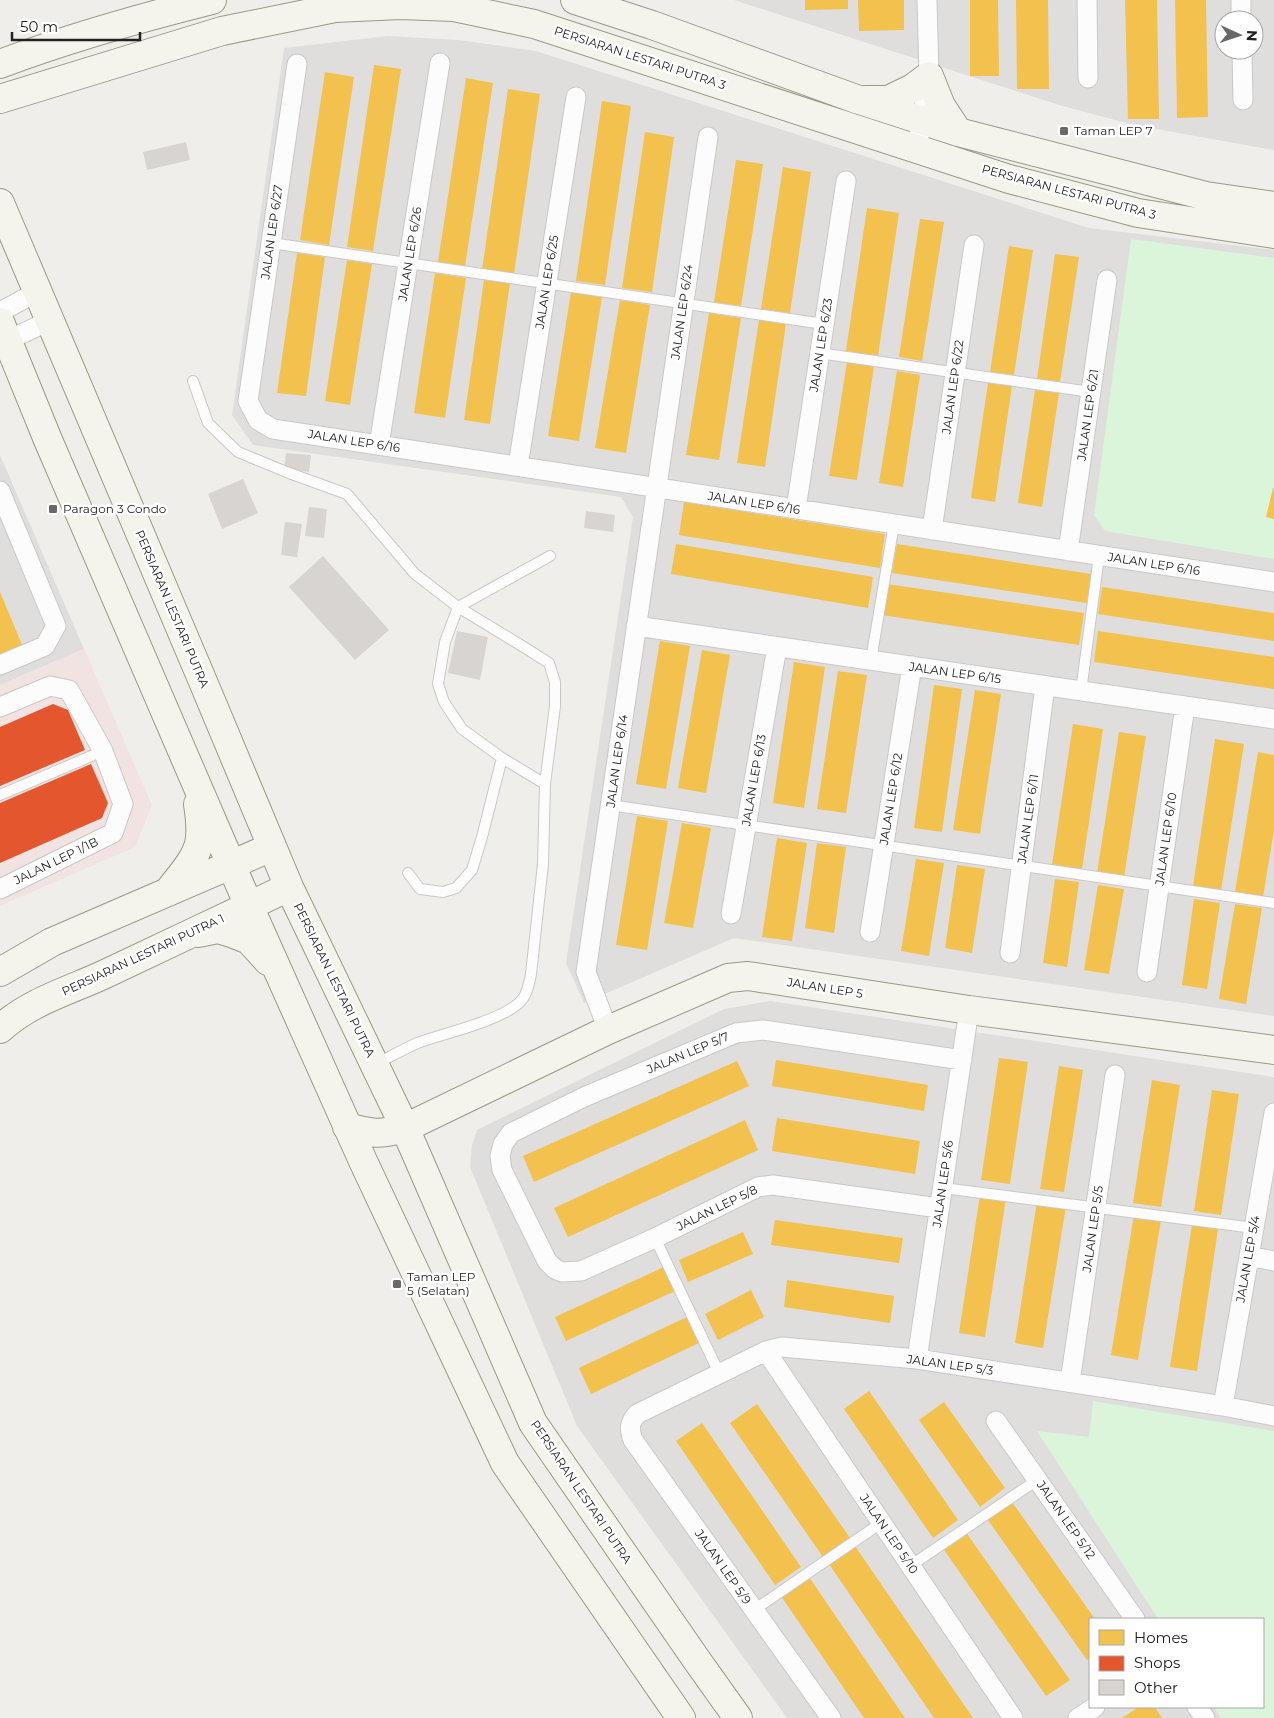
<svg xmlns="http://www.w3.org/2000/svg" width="1274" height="1718" viewBox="0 0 1274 1718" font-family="Montserrat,sans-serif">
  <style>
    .residential { fill: #dfdedc; fill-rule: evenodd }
    .commercial { fill: #f1e3e1 }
    .park { fill: #daf5da }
    .homes { fill: #f2c14e }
    .shops { fill: #e4572e }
    .building { fill: #d7d4d2 }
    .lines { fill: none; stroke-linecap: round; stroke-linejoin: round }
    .lane-casing { stroke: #c9c8c7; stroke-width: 12 }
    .street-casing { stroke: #c9c8c7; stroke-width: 21 }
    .secondary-casing { stroke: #999a82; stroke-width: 30 }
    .lane { stroke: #fdfcfc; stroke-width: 10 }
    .street { stroke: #fdfcfc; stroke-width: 19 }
    .secondary { stroke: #f4f4ed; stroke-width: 28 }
    .poi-dot { fill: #6a6968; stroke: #fff; stroke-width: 2 }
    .labels { text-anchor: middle; stroke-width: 5; stroke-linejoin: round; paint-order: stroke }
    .street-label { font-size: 12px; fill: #222; stroke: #fff }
    .poi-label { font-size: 12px; fill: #222; stroke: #fff; text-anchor: start }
  </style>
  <rect width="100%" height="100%" fill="#f0eeeb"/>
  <path class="residential" d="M734,0H1274V150L1134,125L1059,105ZM1224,20H1254V50H1224Z
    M388,36L459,40L536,51L1089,228L1274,250V1016L734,938L584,1003L566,963L633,517L621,497L253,445L232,415L284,48Z
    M0,455L84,649L0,685Z
    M770,1001L1274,1077V1718H787L577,1426L470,1167L472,1145L477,1130L724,1009ZM1090,1619H1263V1707H1090Z"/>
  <path class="commercial" d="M84,649L152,805L135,847L0,906V685Z"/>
  <path class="park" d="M1131,239L1274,258V559L1105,531L1094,515Z
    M1093,1401L1274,1431V1718H1221L1214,1707H1263V1619H1158L1037,1431L1089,1437Z"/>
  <path class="homes" d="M805,0H848V9L805,10Z
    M858,0H904V30L859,31Z
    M970,0H998L999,76H970Z
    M1016,0H1048L1049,89H1017Z
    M1125,0H1157L1159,119H1128Z
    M1175,0H1206L1208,117L1177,118Z
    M374,65L401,69L373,251L347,247Z
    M325,72L354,77L329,245L300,240Z
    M466,78L493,83L465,266L438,262Z
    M508,89L540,94L514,274L482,270Z
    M602,101L631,106L605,285L576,281Z
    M645,132L674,137L652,292L622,288Z
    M736,160L763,164L741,306L714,302Z
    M783,167L811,172L790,313L761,309Z
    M867,208L899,213L878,356L846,351Z
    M920,219L944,222L922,361L899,357Z
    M1009,246L1033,250L1014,375L990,372Z
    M297,253L325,257L306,396L277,393Z
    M1055,254L1079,257L1060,382L1037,379Z
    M347,260L372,264L350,405L325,401Z
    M435,273L466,278L445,418L414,413Z
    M484,280L510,283L490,424L464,420Z
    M571,292L602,297L579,441L548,436Z
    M620,300L650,305L626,453L595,448Z
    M709,313L741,318L719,460L686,455Z
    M759,320L786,324L765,467L737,463Z
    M847,362L874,366L857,480L829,476Z
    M897,371L920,375L903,487L879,483Z
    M988,383L1012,386L995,502L971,498Z
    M1035,390L1059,393L1042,507L1018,503Z
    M1273,488H1274V519L1266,517Z
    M684,502L885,534L880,568L679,535Z
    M676,544L873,577L868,608L671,574Z
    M897,544L1091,574L1087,603L892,573Z
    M887,584L1084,613L1079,645L882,615Z
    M1102,587L1274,613V641L1098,614Z
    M0,592L23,647L0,657Z
    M1098,631L1274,657V689L1094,662Z
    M660,641L690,646L666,789L636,784Z
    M702,650L730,655L706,793L678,788Z
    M794,662L825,667L804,808L773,803Z
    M838,671L867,675L846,813L817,809Z
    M934,685L962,689L942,832L914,828Z
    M975,690L1001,694L980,834L953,830Z
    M1073,724L1103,729L1082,869L1052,865Z
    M1119,732L1146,736L1124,877L1097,873Z
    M1215,739L1244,744L1221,891L1193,886Z
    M1258,752L1274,755V830L1263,897L1235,892Z
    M637,816L668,821L647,950L616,945Z
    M682,823L711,828L693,928L664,923Z
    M777,838L807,843L792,941L762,937Z
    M817,843L846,847L834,933L805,928Z
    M916,859L944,863L929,956L901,951Z
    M957,865L985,869L972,953L945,948Z
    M1055,879L1079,882L1067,967L1043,963Z
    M1098,885L1124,889L1109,974L1084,970Z
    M1194,899L1220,903L1207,989L1182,985Z
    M1235,904L1262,908L1246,1004L1219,999Z
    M999,1058L1028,1062L1010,1184L981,1180Z
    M776,1060L928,1085L924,1111L772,1086Z
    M737,1061L749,1086L534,1182L523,1156Z
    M1059,1066L1083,1070L1064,1192L1040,1189Z
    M1152,1080L1180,1085L1161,1207L1133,1203Z
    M1212,1090L1239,1094L1221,1215L1194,1211Z
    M777,1118L920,1141L915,1174L772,1151Z
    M745,1120L758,1150L568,1237L554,1208Z
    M980,1195L1006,1198L985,1337L959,1333Z
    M1037,1201L1066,1206L1043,1348L1015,1343Z
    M1134,1215L1161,1220L1138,1360L1111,1355Z
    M775,1220L903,1238L899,1263L771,1245Z
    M1192,1225L1218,1229L1197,1371L1170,1367Z
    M743,1232L753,1254L688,1282L679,1260Z
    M664,1267L675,1291L566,1341L555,1317Z
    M787,1280L894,1296L890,1323L784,1307Z
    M751,1290L764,1317L718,1340L705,1314Z
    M689,1316L701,1342L591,1394L579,1368Z
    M869,1391L958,1520L933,1538L844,1409Z
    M944,1402L1005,1488L980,1507L919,1420Z
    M757,1404L850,1538L823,1557L730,1423Z
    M702,1423L801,1567L775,1585L676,1441Z
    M1012,1502L1095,1619H1090V1658L1087,1660L988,1520Z
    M965,1531L1070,1680L1046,1696L942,1547Z
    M855,1546L973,1718H934L829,1564Z
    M809,1577L905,1718H864L781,1596Z
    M1139,1707H1155L1162,1718H1122Z"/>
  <path class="shops" d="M53,704L68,710L85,750L0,786V727Z
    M91,764L108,803L102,818L0,863V803Z"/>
  <path class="building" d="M186,142L190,160L147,170L143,152Z
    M286,453L311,455L309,472L284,469Z
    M243,479L258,513L222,529L208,494Z
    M309,507L327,509L324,538L305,536Z
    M586,511L615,515L613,532L584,528Z
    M285,522L302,524L297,557L281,555Z
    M323,556L389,630L355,660L289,587Z
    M457,631L488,637L480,680L448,673Z"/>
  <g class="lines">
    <g class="lane-casing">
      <path id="lane" d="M271,243L824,324
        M819,353L1091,392
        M193,381L208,423L238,452L289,473L347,494L415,574L458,607L527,649L549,663L555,682V706L545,784L543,864L531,974C529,984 527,995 520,1002C502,1020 446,1033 420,1042C405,1048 390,1057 376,1064
        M871,660L894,524
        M1081,691L1099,556
        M545,784L502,758L462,729L444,702L438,684L445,642L458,607L550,556
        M0,795L103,751
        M610,805L1274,903
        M408,873L420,889L443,892L456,888L472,870L482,837L502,758
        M943,1188L1254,1228
        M655,1238L719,1373
        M910,1566L1037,1480
        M754,1610L881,1523"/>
    </g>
    <g class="street-casing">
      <path id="street" d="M1087,0L1088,78
        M1241,0V20
        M1242,50L1243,100
        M297,64L248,401L258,420L273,429L1274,582
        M917,148L929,76L927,0
        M0,312L37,292
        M0,344L49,321
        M379,445L440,63
        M518,466L576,97
        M0,491L56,626L45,646L0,665
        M796,509L846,181
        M932,530L974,245
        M1068,551L1107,280
        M636,626L1274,719
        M0,707L50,686L69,690L103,751L123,804L113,833L0,889
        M731,914L777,647
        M870,932L912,666
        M1010,953L1045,686
        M1147,972L1185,706
        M608,1030L586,972L708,137
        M939,1208L773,1185L758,1187L655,1238L581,1271L562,1272L555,1269L547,1261L502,1170L500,1156L503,1144L511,1133L584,1097L736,1033L763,1030L962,1060
        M1249,1256L1274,1261
        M766,1351L1013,1718
        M917,1359L969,1010
        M1070,1382L1115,1075
        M1223,1406L1274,1113
        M996,1421L1135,1619
        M1197,1707L1205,1718
        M831,1718L633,1440C629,1429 629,1423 637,1414L766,1351L782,1347L917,1359L1223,1406L1274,1416
        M1078,1718L1095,1707"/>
    </g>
    <g class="secondary-casing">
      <path id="secondary" d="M575,0L652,25L859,100L958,132L1206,196L1274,206
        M0,64C69,38 140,18 212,0
        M0,99L222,31L335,8L400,5L454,7L534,24L1009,179L1138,213L1274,234
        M866,100H888L913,88L929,76L941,106L958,132
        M0,203L204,684L289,887L405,1128L533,1423L696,1659L738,1718
        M0,322L48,440L249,906L363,1161L505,1463L681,1718
        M168,892C179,877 194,862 199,844C202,831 200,817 198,804
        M198,933L218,929L234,934L249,940L268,961
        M0,972L52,942L272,847
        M0,1029C29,1002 68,991 103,975C165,946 227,916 289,887
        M347,1127C373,1134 379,1135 405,1128L608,1030L728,978L748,976L969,1010L1274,1050"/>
    </g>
    <use href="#lane" class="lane"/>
    <use href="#street" class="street"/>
    <use href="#secondary" class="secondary"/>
  </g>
  <g class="poi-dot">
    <rect x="1059" y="126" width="10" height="10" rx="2.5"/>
    <rect x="48" y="504" width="10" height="10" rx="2.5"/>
    <rect x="392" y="1279" width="10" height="10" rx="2.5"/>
  </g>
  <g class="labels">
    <g class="street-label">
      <text transform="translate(640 58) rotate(18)" y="4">PERSIARAN LESTARI PUTRA 3</text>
      <text transform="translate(1069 192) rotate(15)" y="4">PERSIARAN LESTARI PUTRA 3</text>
      <text transform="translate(272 232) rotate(-82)" y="4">JALAN LEP 6/27</text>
      <text transform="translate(410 254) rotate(-81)" y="4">JALAN LEP 6/26</text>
      <text transform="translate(547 282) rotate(-81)" y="4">JALAN LEP 6/25</text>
      <text transform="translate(682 312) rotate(-82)" y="4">JALAN LEP 6/24</text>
      <text transform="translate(821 345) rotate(-81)" y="4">JALAN LEP 6/23</text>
      <text transform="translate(953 387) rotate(-82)" y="4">JALAN LEP 6/22</text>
      <text transform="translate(1088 415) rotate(-82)" y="4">JALAN LEP 6/21</text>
      <text transform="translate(354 441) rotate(9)" y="4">JALAN LEP 6/16</text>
      <text transform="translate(754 503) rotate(9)" y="4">JALAN LEP 6/16</text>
      <text transform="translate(1154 564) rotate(9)" y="4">JALAN LEP 6/16</text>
      <text transform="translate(172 609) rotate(67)" y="4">PERSIARAN LESTARI PUTRA</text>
      <text transform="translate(955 673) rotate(8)" y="4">JALAN LEP 6/15</text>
      <text transform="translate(617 761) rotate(-82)" y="4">JALAN LEP 6/14</text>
      <text transform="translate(754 780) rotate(-80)" y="4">JALAN LEP 6/13</text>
      <text transform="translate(891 799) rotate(-81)" y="4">JALAN LEP 6/12</text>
      <text transform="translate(1028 819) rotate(-82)" y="4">JALAN LEP 6/11</text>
      <text transform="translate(1166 839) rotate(-82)" y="4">JALAN LEP 6/10</text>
      <text transform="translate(56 861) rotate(-26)" y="4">JALAN LEP 1/1B</text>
      <text transform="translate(143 955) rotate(-25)" y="4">PERSIARAN LESTARI PUTRA 1</text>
      <text transform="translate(334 980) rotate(64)" y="4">PERSIARAN LESTARI PUTRA</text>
      <text transform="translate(825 988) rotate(9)" y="4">JALAN LEP 5</text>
      <text transform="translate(688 1053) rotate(-23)" y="4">JALAN LEP 5/7</text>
      <text transform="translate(943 1184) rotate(-82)" y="4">JALAN LEP 5/6</text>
      <text transform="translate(717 1208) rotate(-26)" y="4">JALAN LEP 5/8</text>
      <text transform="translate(1093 1229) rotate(-82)" y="4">JALAN LEP 5/5</text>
      <text transform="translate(1248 1259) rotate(-80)" y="4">JALAN LEP 5/4</text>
      <text transform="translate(950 1365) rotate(8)" y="4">JALAN LEP 5/3</text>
      <text transform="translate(581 1492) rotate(56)" y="4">PERSIARAN LESTARI PUTRA</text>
      <text transform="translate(1066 1520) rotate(55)" y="4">JALAN LEP 5/12</text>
      <text transform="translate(889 1534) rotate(56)" y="4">JALAN LEP 5/10</text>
      <text transform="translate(723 1567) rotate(55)" y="4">JALAN LEP 5/9</text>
    </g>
    <g class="poi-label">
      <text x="1074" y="135">Taman LEP 7</text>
      <text x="63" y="513">Paragon 3 Condo</text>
      <text x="407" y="1281">Taman LEP<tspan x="407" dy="14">5 (Selatan)</tspan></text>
    </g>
  </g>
  <rect x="1089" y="1618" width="175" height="90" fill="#ffffff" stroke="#a7a7a7"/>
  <rect x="1099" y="1630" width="25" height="15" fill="#f2c14e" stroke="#a7a7a7"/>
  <text x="1134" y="1643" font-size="15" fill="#222222">Homes</text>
  <rect x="1099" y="1656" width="25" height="15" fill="#e4572e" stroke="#a7a7a7"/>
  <text x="1134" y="1668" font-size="15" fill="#222222">Shops</text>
  <rect x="1099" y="1680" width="25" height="15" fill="#d7d4d2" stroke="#a7a7a7"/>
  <text x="1134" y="1693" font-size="15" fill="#222222">Other</text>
  <g transform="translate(1239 35) rotate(93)"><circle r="24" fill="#ffffff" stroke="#a7a7a7"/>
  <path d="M0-4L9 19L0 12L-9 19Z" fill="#6a6968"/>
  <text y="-8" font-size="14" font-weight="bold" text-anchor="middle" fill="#222222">N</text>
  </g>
  <path d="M12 32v8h128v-8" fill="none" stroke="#222222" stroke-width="2.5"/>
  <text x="20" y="32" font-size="15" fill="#222222" stroke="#ffffff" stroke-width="4" paint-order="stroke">50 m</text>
</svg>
